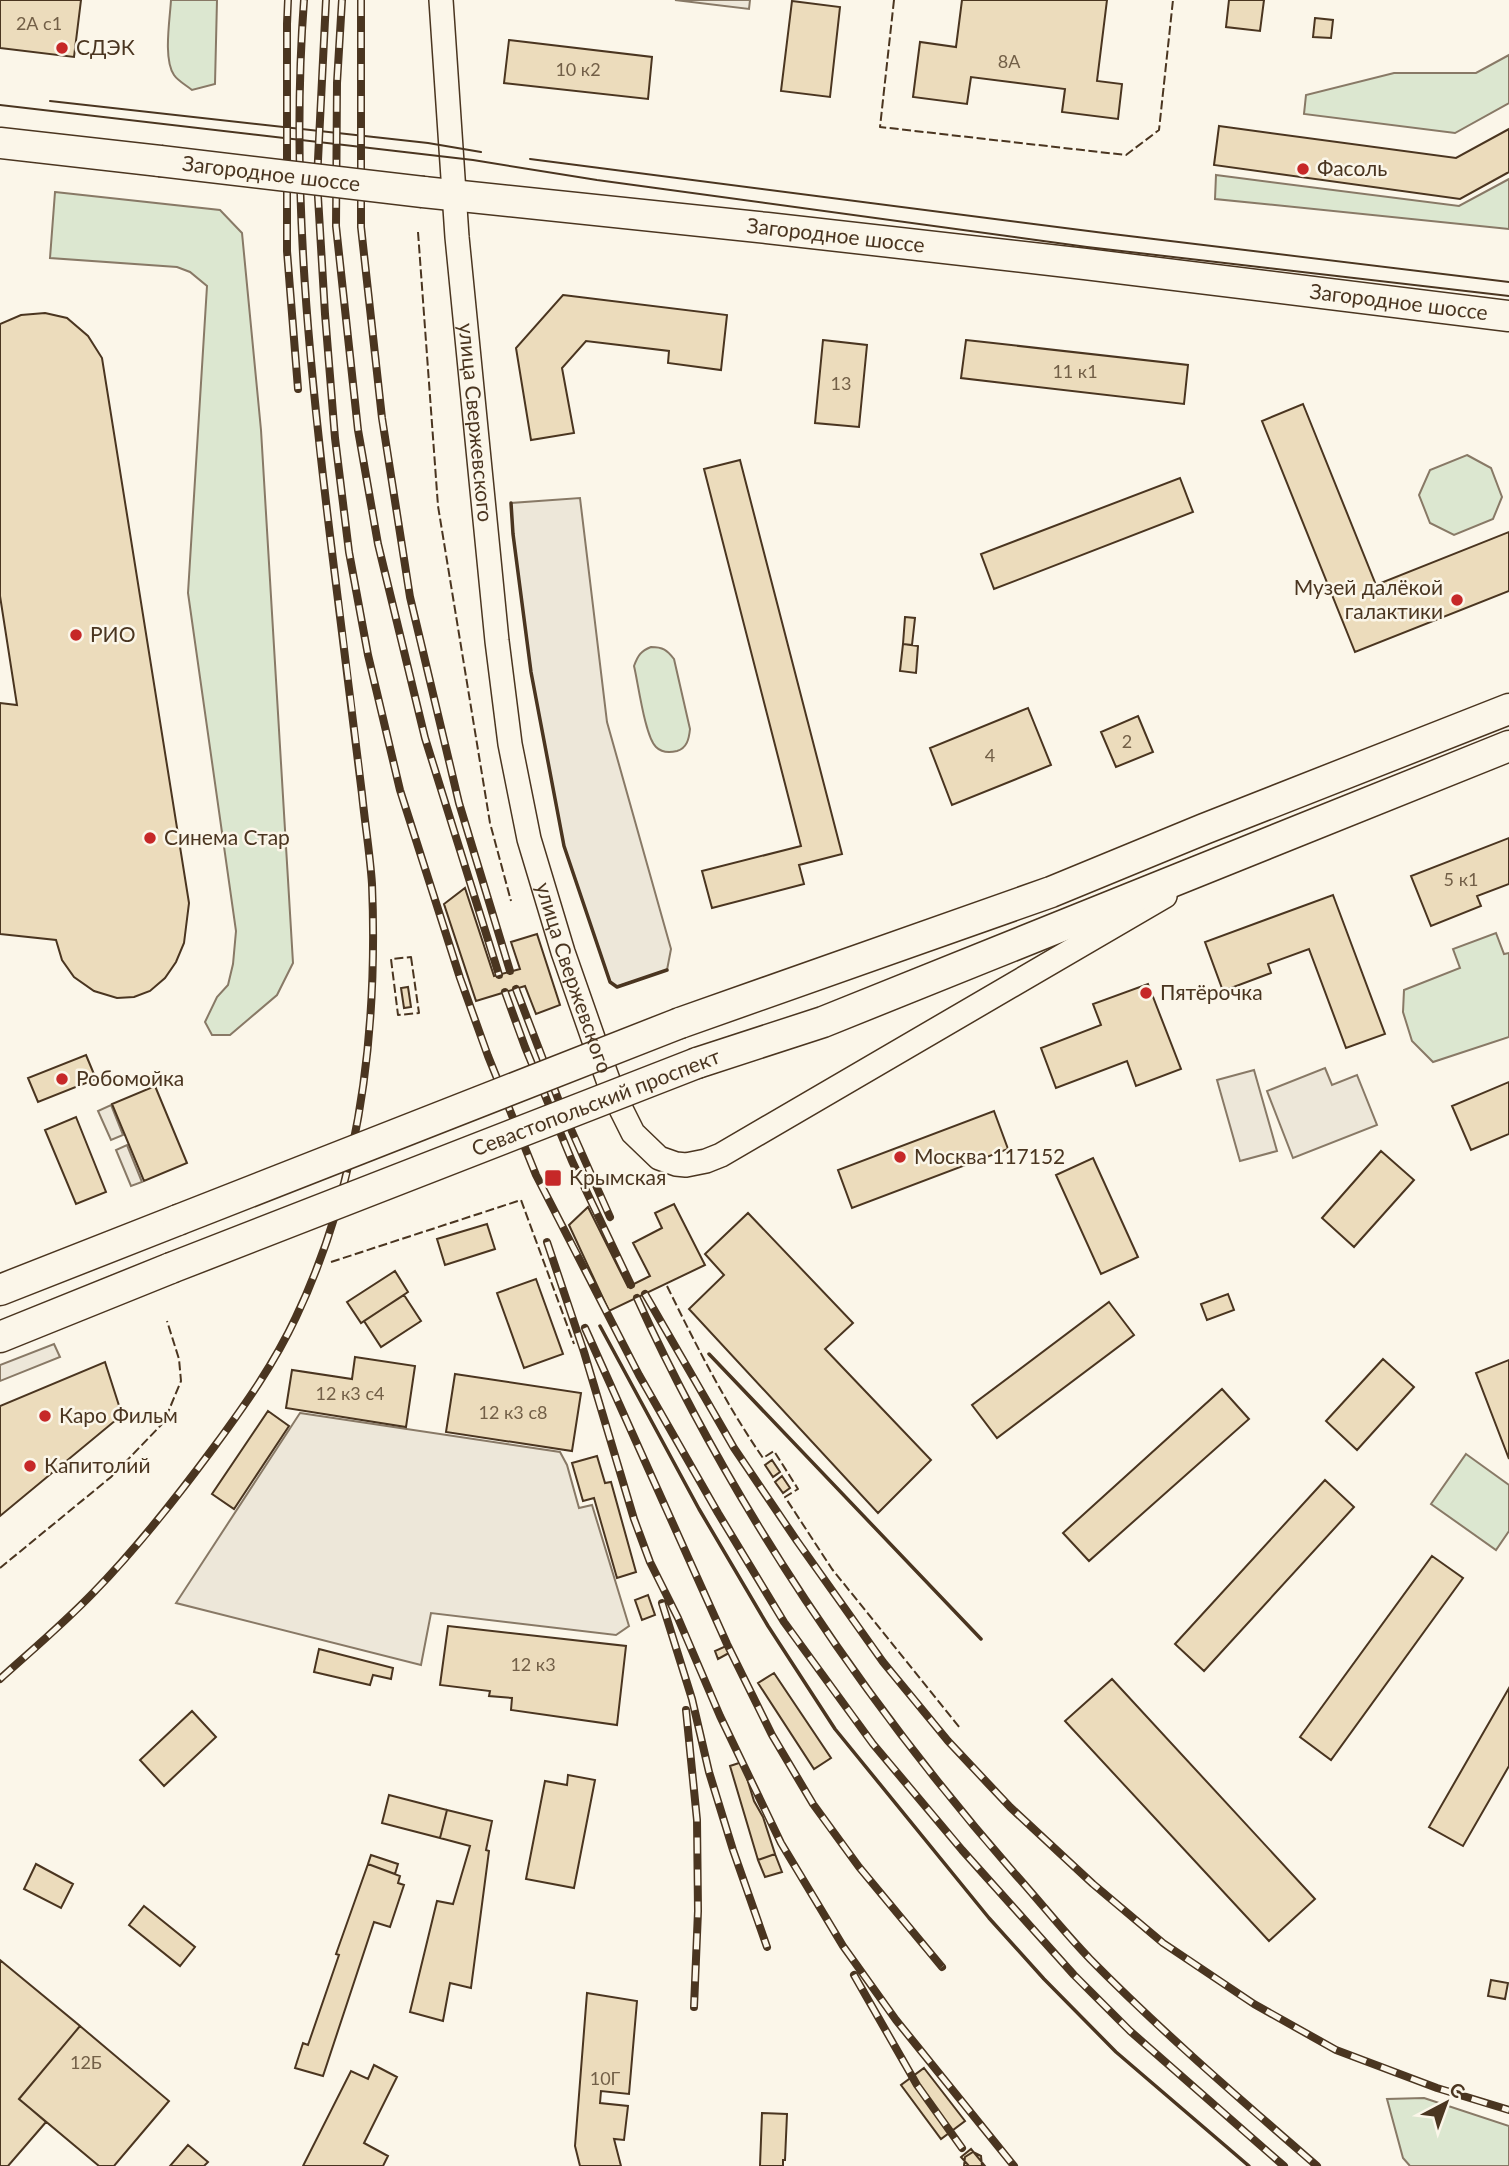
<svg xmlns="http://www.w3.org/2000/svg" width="1509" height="2166" viewBox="0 0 1509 2166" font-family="Lato,sans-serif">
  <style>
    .green { fill: #dce7d0; stroke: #887966; stroke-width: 2 }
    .parking { fill: #ede7d9; stroke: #887966; stroke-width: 2 }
    .building { fill: #ecdcbc; stroke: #4a3520; stroke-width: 2 }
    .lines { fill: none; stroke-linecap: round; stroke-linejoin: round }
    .minor-casing { stroke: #4a3520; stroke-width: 26 }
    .major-casing { stroke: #4a3520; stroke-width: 33 }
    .minor { stroke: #fbf6e9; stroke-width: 23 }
    .major { stroke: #fbf6e9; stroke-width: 30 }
    .tram { stroke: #4a3520; stroke-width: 2 }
    .rail-casing { stroke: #4a3520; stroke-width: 8 }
    .rail { stroke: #fbf6e9; stroke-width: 5; stroke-dasharray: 16; stroke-linecap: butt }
    .major-bridge-casing { stroke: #4a3520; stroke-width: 33; stroke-linecap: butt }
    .major-bridge { stroke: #fbf6e9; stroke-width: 30 }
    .fence { stroke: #4a3520; stroke-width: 2; stroke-dasharray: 9 3.5; stroke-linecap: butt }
    .wall { stroke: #4a3520; stroke-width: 3.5 }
    .poi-dot { fill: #c62828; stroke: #fbf6e9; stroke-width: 2.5 }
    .labels { text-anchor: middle; stroke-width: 5; stroke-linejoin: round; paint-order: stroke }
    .number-label { font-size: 18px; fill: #725f47 }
    .poi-label { font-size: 21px; fill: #4a3520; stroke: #fbf6e9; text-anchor: start }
    .street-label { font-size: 21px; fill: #4a3520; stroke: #fbf6e9 }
  </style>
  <rect width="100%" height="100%" fill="#fbf6e9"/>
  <path class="green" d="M171,0H217L215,84L192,90C186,85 178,81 174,75C163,59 170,19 171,0Z
    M1509,55V103L1455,133L1304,114L1306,95L1394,73H1476Z
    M1216,175L1459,206L1509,179V229L1215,199Z
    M55,192L220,210L242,233L261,430L293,963L277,995L230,1035H212L205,1022L217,997L228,985L233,964L236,931L188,593L207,286L190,272L177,267L50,258Z
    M1467,455L1491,468L1502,497L1493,519L1454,535L1430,523L1419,495L1430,470Z
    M651,647C663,647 667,650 674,659L690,729C689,739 687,748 677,751C669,753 662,753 656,747C645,737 638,682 634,666C638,655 641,651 651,647Z
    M1496,933L1504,954L1509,953V1037L1433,1062L1412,1041L1403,1012L1404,990L1460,968L1453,949Z
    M1466,1454L1509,1485V1531L1496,1550L1431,1504Z
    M1424,2098L1509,2126V2166H1410L1403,2158L1387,2099Z"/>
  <path class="parking" d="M675,0H750L749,9Z
    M580,498L607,722L671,949L667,970L617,987L610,982L564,846L531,672L513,534L511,503Z
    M1325,1068L1332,1085L1357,1075L1377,1125L1293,1158L1267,1091Z
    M1254,1070L1277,1151L1240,1161L1217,1080Z
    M111,1105L123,1135L111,1140L98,1111Z
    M127,1145L142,1182L131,1186L116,1150Z
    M54,1344L60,1357L0,1381V1365Z
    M300,1413L560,1452L567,1465L579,1508L592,1505L629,1626L616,1635L431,1613L421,1665L176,1603Z"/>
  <path class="building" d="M0,0H81L74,57L0,48Z
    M962,0H1107L1097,81L1122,84L1118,119L1062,112L1065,89L971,77L967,104L913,97L920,42L956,47Z
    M1229,0H1264L1260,31L1226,27Z
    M792,1L840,7L830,97L781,91Z
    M1315,18L1333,20L1331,38L1313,37Z
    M509,40L652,57L648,99L504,83Z
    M1219,126L1456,158L1509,129V172L1460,199L1214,165Z
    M563,295L727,315L721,370L668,363L669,351L586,341L562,368L574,433L531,440L516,348Z
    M45,313L67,318L88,336L102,358L189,903L184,943L176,962L165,978L150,991L134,997L117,998L94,991L74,977L62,960L56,940L0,934V703L17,705L0,596V324L21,315Z
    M823,340L867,345L859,427L815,423Z
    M966,340L1188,365L1184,404L961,378Z
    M1303,404L1376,585L1509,532V591L1355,652L1262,421Z
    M740,460L842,854L799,865L804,884L712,908L702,871L801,846L704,469Z
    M1180,478L1193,512L994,589L981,554Z
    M905,617L915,618L912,645L903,644Z
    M903,644L918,646L916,673L900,671Z
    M1028,708L1051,765L952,805L930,748Z
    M1138,716L1153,752L1116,767L1101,732Z
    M1509,838V884L1477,896L1481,906L1431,926L1411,876Z
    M465,888L494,976L520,969L511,942L537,934L560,1005L536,1014L525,986L476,1001L444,904Z
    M1333,895L1385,1034L1346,1048L1309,949L1268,964L1271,973L1223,991L1205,942Z
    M1148,984L1181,1069L1136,1086L1127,1061L1056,1088L1041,1048L1101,1025L1093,1004Z
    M408,987L411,1007L404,1008L401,988Z
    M86,1055L96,1079L38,1102L28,1078Z
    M1509,1082V1134L1471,1150L1452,1106Z
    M155,1086L187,1163L144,1181L112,1104Z
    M994,1111L1008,1149L852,1208L838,1170Z
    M76,1117L106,1192L76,1204L45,1130Z
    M1381,1151L1414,1180L1354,1247L1322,1218Z
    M1093,1158L1138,1257L1101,1274L1056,1175Z
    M674,1204L705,1265L609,1311L569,1225L588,1207L628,1287L650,1276L633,1243L662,1228L655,1213Z
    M748,1213L853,1323L825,1349L931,1460L878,1513L689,1309L724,1275L705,1254Z
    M487,1224L495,1249L445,1265L437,1239Z
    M395,1271L408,1292L361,1323L347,1302Z
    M536,1279L563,1354L524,1368L497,1293Z
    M1228,1294L1234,1310L1207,1320L1201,1304Z
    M404,1295L421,1321L381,1347L364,1321Z
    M1109,1302L1134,1335L997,1438L972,1405Z
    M355,1357L415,1366L406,1427L286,1408L292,1370L352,1379Z
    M1383,1359L1414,1387L1357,1450L1326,1421Z
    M1509,1360V1459L1476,1373Z
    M105,1362L122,1415L0,1516V1406Z
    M455,1374L581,1393L572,1451L446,1432Z
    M1222,1389L1249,1419L1089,1561L1063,1533Z
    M268,1411L289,1426L234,1509L212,1494Z
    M597,1456L605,1483L611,1482L636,1572L617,1578L594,1498L583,1501L572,1463Z
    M772,1460L780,1472L773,1477L765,1465Z
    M782,1476L790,1488L783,1493L775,1482Z
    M1325,1480L1354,1507L1204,1671L1175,1644Z
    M1432,1556L1463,1578L1331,1760L1300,1737Z
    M648,1595L655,1615L642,1620L635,1600Z
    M448,1626L626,1646L617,1725L511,1710L512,1698L489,1696L490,1691L440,1685Z
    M726,1646L729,1653L718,1659L715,1651Z
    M319,1649L393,1668L391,1679L373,1675L370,1685L314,1672Z
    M774,1673L831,1758L814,1769L758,1683Z
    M1112,1679L1315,1899L1269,1941L1065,1721Z
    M1509,1688V1766L1463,1846L1429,1827Z
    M192,1711L216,1737L164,1786L140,1760Z
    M742,1762L754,1801L763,1817L775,1854L758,1860L730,1766Z
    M568,1775L595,1780L574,1888L526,1879L545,1781L567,1785Z
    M389,1795L447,1810L440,1838L382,1823Z
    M447,1810L492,1821L486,1850L489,1851L471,1988L450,1983L443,2021L410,2012L437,1901L453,1904L470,1846L440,1838Z
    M775,1854L782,1872L765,1877L758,1860Z
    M371,1855L398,1864L395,1874L368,1864Z
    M36,1864L73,1884L61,1908L24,1889Z
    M368,1864L400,1876L398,1883L404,1885L390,1927L374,1922L323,2076L295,2068L303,2043L308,2045L339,1955L336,1954Z
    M144,1906L195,1947L180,1966L129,1925Z
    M0,1960L80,2026L19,2099L46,2122L8,2166H0Z
    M1491,1980L1508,1983L1505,1999L1488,1996Z
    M587,1993L637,2001L629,2094L601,2091L600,2103L628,2106L624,2140L614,2139L621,2166H580L575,2146Z
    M80,2026L169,2101L114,2166H99L19,2099Z
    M374,2065L397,2077L364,2143L388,2156L383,2166H303L351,2071L368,2079Z
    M924,2068L965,2121L941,2139L901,2085Z
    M762,2113L787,2114L785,2160H783V2166H760Z
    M188,2145L208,2162L204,2166H170Z
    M971,2149L985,2166H969L961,2157Z
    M973,2152L981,2156L982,2166H964L965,2157Z"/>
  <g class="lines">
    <g class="minor-casing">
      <g id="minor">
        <path id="s1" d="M441,0L457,237L497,641L510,744L529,839L563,952L599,1055L612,1091L633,1133L659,1158L676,1164L686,1165L706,1161L721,1155L1165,896"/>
      </g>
    </g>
    <g class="major-casing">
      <g id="major">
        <path d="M0,143L160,161"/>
        <path id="s2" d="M423,192L767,228L1085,264L1509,316"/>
        <path d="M680,1023L1051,892L1204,829L1509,709"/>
        <path d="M697,1063L823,1022L1509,746"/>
        <path d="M0,1290L178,1220"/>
        <path d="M0,1337L171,1268"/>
      </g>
    </g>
    <use href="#minor" class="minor"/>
    <use href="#major" class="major"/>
    <path class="tram" d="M50,101L428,143L481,152
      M0,105L473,160L597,180L1087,247L1509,296
      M530,159L1104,233L1509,282"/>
    <g class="rail-casing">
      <path id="rail" d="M288,0L287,24V251L298,389
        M326,0L317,180L325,314L335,438L349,552L368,655L400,790L460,978L488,1056L536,1175L639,1375L718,1513L784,1622L873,1744L962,1850L1074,1975L1130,2031L1284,2166
        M342,0L337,83L336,226L358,430L378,544L425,738L499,975
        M361,0V227L382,418L410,597L459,803L510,971
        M516,989L562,1109L610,1217
        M505,992L525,1047L572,1161L631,1285
        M547,1242L584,1352L634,1519L650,1562L678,1618L720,1716L781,1843L843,1946L896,2020L1014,2166
        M645,1294L734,1448L797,1541L883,1662L948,1741L1010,1807L1093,1884L1163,1943L1254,2004L1336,2050L1437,2088L1509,2110
        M637,1298C731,1505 866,1704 1016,1875C1041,1903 1064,1932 1090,1959C1162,2032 1240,2099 1317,2166
        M585,1328L727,1644L772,1735L813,1804L859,1867L942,1967
        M662,1603L692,1699L709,1772L733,1850L767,1947
        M0,1679C31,1651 64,1623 93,1593C137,1548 177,1497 214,1447C245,1405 274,1364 296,1317C360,1182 378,1031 372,884C370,854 365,824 362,794C353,716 343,638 333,560C310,375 290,187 304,0
        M686,1710L697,1820L698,1911L694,2007
        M854,1975L917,2085L962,2148"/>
    </g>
    <use href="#rail" class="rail"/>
    <g class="major-bridge-casing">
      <g id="major-bridge">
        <path id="s3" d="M160,161L423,192"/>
        <path d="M178,1220L680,1023"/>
        <path d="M171,1268L697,1063"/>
      </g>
    </g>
    <use href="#major-bridge" class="major-bridge"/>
    <path class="fence" d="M894,0L880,127L1126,155L1159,130L1173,0
      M418,232L438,506L490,823L511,901
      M411,957L419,1013L398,1015L391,959Z
      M331,1262L521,1200L574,1344
      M667,1286C696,1345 725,1403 763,1458L774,1451L798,1489L785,1497L832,1569L960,1728
      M0,1568L111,1477L164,1422L181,1381L179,1359L167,1321"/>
    <path class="wall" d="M511,503L513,534L531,672L564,846L610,982L617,987L667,970
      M600,1326L699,1509L768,1626L835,1729L989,1918L1044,1979L1116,2052L1249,2166
      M709,1354L981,1639"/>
  </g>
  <g class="poi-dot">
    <circle cx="62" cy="48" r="7"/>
    <circle cx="1303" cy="169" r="7"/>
    <circle cx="1457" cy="600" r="7"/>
    <circle cx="76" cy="635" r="7"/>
    <circle cx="150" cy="838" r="7"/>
    <circle cx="1146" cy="993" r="7"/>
    <circle cx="62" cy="1079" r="7"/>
    <circle cx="900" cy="1157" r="7"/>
    <rect x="544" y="1169" width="18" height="18" rx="3.5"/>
    <circle cx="45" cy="1416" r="7"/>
    <circle cx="30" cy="1466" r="7"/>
  </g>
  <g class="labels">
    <g class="number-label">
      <text x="39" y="30">2А с1</text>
      <text x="1009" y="68">8А</text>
      <text x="578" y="76">10 к2</text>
      <text x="1075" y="378">11 к1</text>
      <text x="841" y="390">13</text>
      <text x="1127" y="748">2</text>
      <text x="990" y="762">4</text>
      <text x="1461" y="886">5 к1</text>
      <text x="350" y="1400">12 к3 с4</text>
      <text x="513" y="1419">12 к3 с8</text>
      <text x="533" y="1671">12 к3</text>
      <text x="86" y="2069">12Б</text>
      <text x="605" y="2085">10Г</text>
    </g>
    <g class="poi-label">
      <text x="76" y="55">СДЭК</text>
      <text x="1317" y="176">Фасоль</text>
      <text x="1443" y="595" text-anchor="end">Музей далёкой<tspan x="1443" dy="24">галактики</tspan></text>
      <text x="90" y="642">РИО</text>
      <text x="164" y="845">Синема Стар</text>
      <text x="1160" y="1000">Пятёрочка</text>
      <text x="76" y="1086">Робомойка</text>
      <text x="914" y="1164">Москва 117152</text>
      <text x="569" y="1185">Крымская</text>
      <text x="59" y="1423">Каро Фильм</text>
      <text x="44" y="1473">Капитолий</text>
    </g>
    <g class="street-label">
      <text dy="7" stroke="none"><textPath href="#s3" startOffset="112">Загородное шоссе</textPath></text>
      <text dy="7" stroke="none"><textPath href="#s2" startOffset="415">Загородное шоссе</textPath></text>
      <text dy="7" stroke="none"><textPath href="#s2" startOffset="982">Загородное шоссе</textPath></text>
      <text dy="7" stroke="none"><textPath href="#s1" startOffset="424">улица Свержевского</textPath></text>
      <text dy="7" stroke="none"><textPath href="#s1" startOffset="990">улица Свержевского</textPath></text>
      <text transform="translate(596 1103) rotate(-21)" y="7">Севастопольский проспект</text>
    </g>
  </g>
  <g transform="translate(1446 2103) rotate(41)" stroke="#fbf6e9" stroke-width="5" paint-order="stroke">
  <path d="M0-5L12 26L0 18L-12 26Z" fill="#4a3520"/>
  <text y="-10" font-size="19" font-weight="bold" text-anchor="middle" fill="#4a3520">С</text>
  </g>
</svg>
